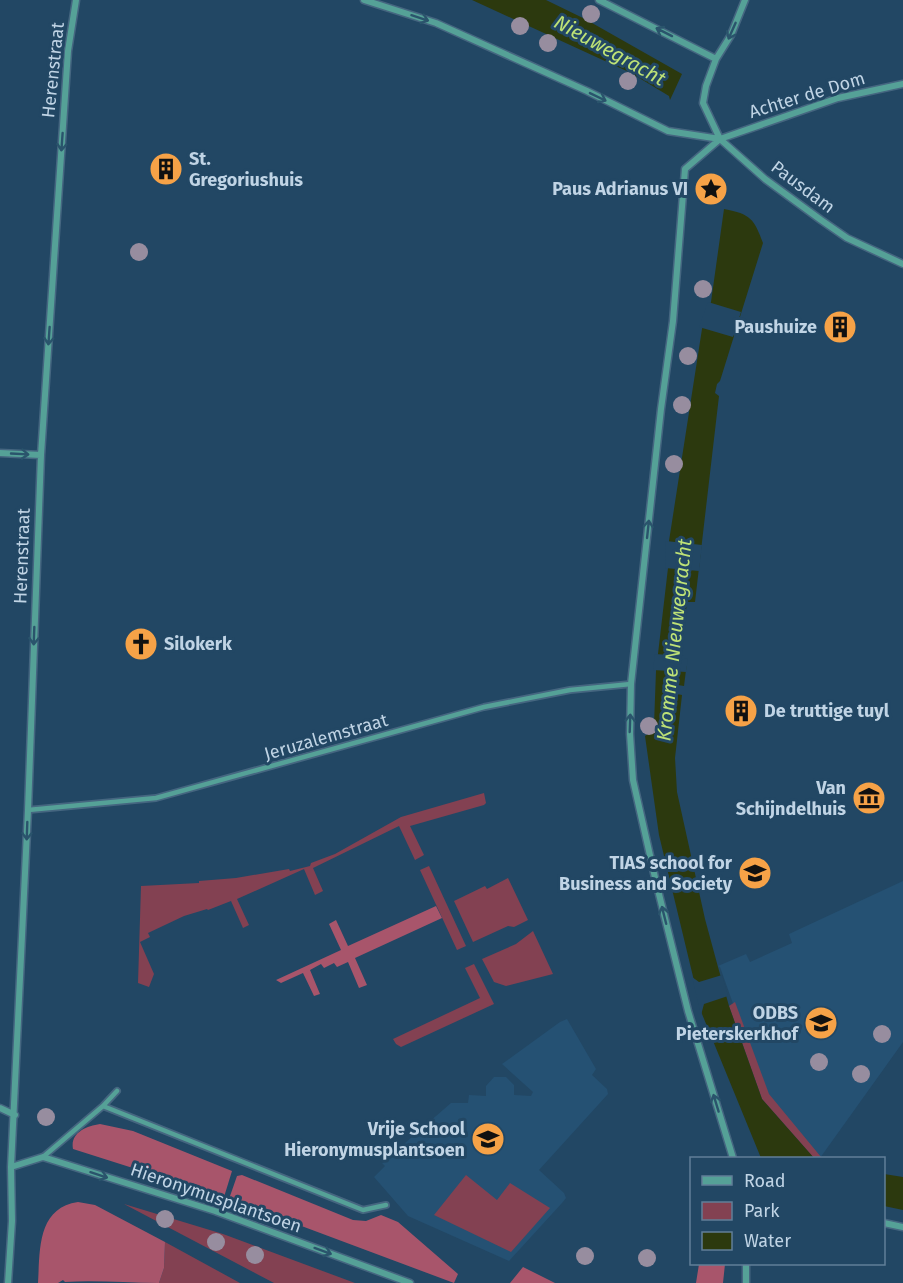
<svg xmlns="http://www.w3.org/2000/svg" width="903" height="1283" viewBox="0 0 903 1283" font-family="'Fira Sans',sans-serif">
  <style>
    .built { fill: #255173 }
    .green { fill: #834152 }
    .forest { fill: #a8556b }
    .water { fill: #2c390e }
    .pier { fill: #224764 }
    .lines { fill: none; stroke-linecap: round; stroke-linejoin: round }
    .service-casing { stroke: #456680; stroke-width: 8 }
    .minor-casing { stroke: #456680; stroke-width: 9 }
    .service { stroke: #55a197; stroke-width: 4.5 }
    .minor { stroke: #55a197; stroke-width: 6 }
    .tree { fill: #978d9f }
    .oneway { stroke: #2a546c }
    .labels { text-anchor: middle; stroke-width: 6; stroke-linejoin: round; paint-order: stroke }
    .street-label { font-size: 18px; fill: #c0d4e5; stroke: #224764 }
    .poi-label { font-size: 18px; font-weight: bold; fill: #c0d4e5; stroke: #224764; text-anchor: end }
    .water-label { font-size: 20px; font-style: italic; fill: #bee276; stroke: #224764 }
  </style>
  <rect width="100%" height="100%" fill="#224764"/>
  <path class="built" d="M903,881V1042L820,1158L766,1096L720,967L718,966L746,954L750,962L792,943L789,934Z
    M567,1019L596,1069L592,1075L607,1089L608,1094L539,1170L564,1193L566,1198L562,1203L509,1261L408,1216L374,1177L385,1166L382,1163L451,1103H468L469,1095L486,1096V1086L494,1077H506L514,1085V1095L531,1096L533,1092L502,1064L560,1022Z"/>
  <path class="green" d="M484,793L486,803L484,805L410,826L424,855L415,860L399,826L313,868L323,891L315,895L304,869L237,899L249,925L243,928L231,901L208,910L207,909L184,916L148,933L150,937L140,942L154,974L149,987L138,983L141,886L199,883V881L236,878L289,869L290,871L310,866L311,863L335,854L401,817Z
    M429,866L466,946L457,950L420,870Z
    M508,878L528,920L514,927L508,926L473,942L454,901L485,886L487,889Z
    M533,931L553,974L506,986L494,982L482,959L516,944Z
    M474,964L494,1004L401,1047L396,1044L393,1039L480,998L465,968Z
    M735,1002L769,1094L821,1157L820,1158H814L762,1099L729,1006Z
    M466,1175L497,1200L510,1183L550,1208L511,1252L434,1215Z
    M124,1204L223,1234L355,1283H274Z
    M165,1242L240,1283H159L164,1268Z"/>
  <path class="forest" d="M436,906L442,918L355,958L367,985L359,988L348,962L337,967L334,963L324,968L321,964L310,970L320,994L314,996L303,973L281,983L276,980L341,950L329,924L336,920L348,946Z
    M100,1124L133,1131L232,1171L224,1197L73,1149C70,1133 86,1126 100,1124Z
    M242,1175L353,1220L366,1221L381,1215L398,1222L458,1274L454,1283L229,1199L237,1176Z
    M78,1202L95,1205L165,1242L164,1268L159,1283C127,1283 96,1280 65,1282L63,1280L58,1283H38C40,1250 37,1208 78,1202Z
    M699,1264H725L723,1283H696Z
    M523,1267L555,1283H510Z"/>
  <path class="water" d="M472,0H546L585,19L682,74L670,100L669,96L631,73Z
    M724,209C751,214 754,219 763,243L720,381L717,384L715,393L719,396L695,602H687L680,660L687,662L684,686L678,685L677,694L682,695L675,758L677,792L705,919L718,967L729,1006L762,1099L814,1158H761L702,1014L659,835L645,736L651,732L654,725L656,671L668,568L669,541L702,329L711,302Z
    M884,1174L903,1177V1210L884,1206Z"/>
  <path class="pier" d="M708,302L741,312L733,337L699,327Z
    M666,541L702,545L699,571L665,568Z
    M655,654L684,656V658L688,659L686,672L653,670Z
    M722,975L728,996L704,1004L701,1015L692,977L699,982Z"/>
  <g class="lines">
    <g class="service-casing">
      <path id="service" d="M28,810L156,798L484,707L570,690L631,684
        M103,1106L363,1210L386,1205
        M43,1157L103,1106L117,1091"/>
    </g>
    <g class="minor-casing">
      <path id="minor" d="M364,0L436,23L587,91L668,131L720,139
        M599,0L716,59
        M745,0L731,35L716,59L706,86L703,103L720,139L765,179L821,220L847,238L903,264
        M0,453L41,455
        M0,1108L15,1115
        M733,1158L688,1011L656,882L633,780L630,734L631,684L661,409L673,321L685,169L720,139L838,98L903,84
        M11,1167L43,1157L215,1211L410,1283
        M884,1223L903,1227
        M8,1283L12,1221L11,1167L28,810L41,455L68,51L76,0
        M746,1283V1264"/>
    </g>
    <use href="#service" class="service"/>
    <use href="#minor" class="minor"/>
  </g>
  <g class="tree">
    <circle cx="591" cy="14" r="9"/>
    <circle cx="520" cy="26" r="9"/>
    <circle cx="548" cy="43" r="9"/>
    <circle cx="628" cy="81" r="9"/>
    <circle cx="139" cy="252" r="9"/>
    <circle cx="703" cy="289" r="9"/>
    <circle cx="688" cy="356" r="9"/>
    <circle cx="682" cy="405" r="9"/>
    <circle cx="674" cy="464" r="9"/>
    <circle cx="649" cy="726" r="9"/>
    <circle cx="882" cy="1034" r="9"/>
    <circle cx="819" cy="1062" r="9"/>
    <circle cx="861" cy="1074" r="9"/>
    <circle cx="46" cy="1117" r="9"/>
    <circle cx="165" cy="1219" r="9"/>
    <circle cx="216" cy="1242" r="9"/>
    <circle cx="255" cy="1255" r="9"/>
    <circle cx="585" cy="1256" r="9"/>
    <circle cx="647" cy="1258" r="9"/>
  </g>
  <defs><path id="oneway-shaft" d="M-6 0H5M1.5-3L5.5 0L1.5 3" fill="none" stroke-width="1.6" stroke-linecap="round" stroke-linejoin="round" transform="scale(1.5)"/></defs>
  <g class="oneway">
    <use href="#oneway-shaft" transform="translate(420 18) rotate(18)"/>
    <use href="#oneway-shaft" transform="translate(732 31) rotate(114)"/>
    <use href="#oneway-shaft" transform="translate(664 32) rotate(-153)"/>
    <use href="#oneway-shaft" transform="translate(598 97) rotate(26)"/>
    <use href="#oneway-shaft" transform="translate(62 142) rotate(94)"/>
    <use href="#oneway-shaft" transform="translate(49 336) rotate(94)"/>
    <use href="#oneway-shaft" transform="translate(20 454) rotate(3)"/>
    <use href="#oneway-shaft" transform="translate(648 529) rotate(-84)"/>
    <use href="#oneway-shaft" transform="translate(34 636) rotate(92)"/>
    <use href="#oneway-shaft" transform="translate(630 723) rotate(-88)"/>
    <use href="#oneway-shaft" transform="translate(27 831) rotate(92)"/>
    <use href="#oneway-shaft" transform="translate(664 915) rotate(-104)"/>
    <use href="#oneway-shaft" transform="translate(716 1103) rotate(-107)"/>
    <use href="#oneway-shaft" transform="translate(99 1175) rotate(18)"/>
    <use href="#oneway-shaft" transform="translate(323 1251) rotate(20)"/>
  </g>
  <defs>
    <g id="building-disc" transform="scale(1.725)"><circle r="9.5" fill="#f6a247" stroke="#224764"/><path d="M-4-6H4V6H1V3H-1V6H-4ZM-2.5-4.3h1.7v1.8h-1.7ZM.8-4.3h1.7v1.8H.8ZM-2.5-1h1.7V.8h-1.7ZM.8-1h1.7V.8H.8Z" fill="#111"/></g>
    <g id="sight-disc" transform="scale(1.725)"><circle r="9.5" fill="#f6a247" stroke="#224764"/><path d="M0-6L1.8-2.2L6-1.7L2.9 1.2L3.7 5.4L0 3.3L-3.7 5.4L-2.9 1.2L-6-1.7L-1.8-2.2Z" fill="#111"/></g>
    <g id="church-disc" transform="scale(1.725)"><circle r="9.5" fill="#f6a247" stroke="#224764"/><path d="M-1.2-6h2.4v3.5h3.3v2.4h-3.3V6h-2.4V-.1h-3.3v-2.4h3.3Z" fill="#111"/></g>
    <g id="museum-disc" transform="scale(1.725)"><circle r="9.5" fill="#f6a247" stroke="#224764"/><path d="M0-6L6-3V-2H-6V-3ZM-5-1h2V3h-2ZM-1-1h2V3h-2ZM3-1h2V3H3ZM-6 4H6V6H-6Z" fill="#111"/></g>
    <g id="university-disc" transform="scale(1.725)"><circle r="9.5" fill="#f6a247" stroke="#224764"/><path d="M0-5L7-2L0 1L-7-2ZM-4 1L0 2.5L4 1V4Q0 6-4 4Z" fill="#111"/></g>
    <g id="school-disc" transform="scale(1.725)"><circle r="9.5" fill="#f6a247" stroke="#224764"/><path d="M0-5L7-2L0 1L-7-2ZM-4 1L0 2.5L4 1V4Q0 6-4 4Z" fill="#111"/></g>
  </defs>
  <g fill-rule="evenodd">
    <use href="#building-disc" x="166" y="169"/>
    <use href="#sight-disc" x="711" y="189"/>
    <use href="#building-disc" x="840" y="327"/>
    <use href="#church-disc" x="141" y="644"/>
    <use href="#building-disc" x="741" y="711"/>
    <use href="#museum-disc" x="869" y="798"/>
    <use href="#university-disc" x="755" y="873"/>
    <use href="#school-disc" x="821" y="1023"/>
    <use href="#school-disc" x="488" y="1139"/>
  </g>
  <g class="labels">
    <g class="street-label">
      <text transform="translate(53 70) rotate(-84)" y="6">Herenstraat</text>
      <text transform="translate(807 95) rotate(-17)" y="6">Achter de Dom</text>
      <text transform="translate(803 187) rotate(37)" y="6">Pausdam</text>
      <text transform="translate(22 556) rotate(-88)" y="6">Herenstraat</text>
      <text transform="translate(326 737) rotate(-16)" y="6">Jeruzalemstraat</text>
      <text transform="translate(216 1198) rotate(19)" y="6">Hieronymusplantsoen</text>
    </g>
    <g class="poi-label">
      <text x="189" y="165" text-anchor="start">St.<tspan x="189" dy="21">Gregoriushuis</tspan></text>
      <text x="688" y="195">Paus Adrianus VI</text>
      <text x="817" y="333">Paushuize</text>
      <text x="164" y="650" text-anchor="start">Silokerk</text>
      <text x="764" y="717" text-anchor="start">De truttige tuyl</text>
      <text x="846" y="794">Van<tspan x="846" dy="21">Schijndelhuis</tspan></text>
      <text x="732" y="869">TIAS school for<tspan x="732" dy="21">Business and Society</tspan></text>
      <text x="798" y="1019">ODBS<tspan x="798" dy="21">Pieterskerkhof</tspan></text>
      <text x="465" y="1135">Vrije School<tspan x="465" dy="21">Hieronymusplantsoen</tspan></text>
    </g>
    <g class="water-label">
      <text transform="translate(610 50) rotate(29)" y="7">Nieuwegracht</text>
      <text transform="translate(674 640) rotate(-84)" y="7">Kromme Nieuwegracht</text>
    </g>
  </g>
  <rect x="690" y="1157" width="195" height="108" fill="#224764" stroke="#617f98" stroke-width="1.5"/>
  <rect x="702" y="1176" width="30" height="9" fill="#55a197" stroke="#617f98" stroke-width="1.5"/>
  <text x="744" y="1187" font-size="18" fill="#c0d4e5">Road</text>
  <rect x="702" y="1202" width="30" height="18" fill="#834152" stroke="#617f98" stroke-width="1.5"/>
  <text x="744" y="1217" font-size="18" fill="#c0d4e5">Park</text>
  <rect x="702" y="1232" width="30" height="18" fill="#2c390e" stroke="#617f98" stroke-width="1.5"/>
  <text x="744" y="1247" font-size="18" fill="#c0d4e5">Water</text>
</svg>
